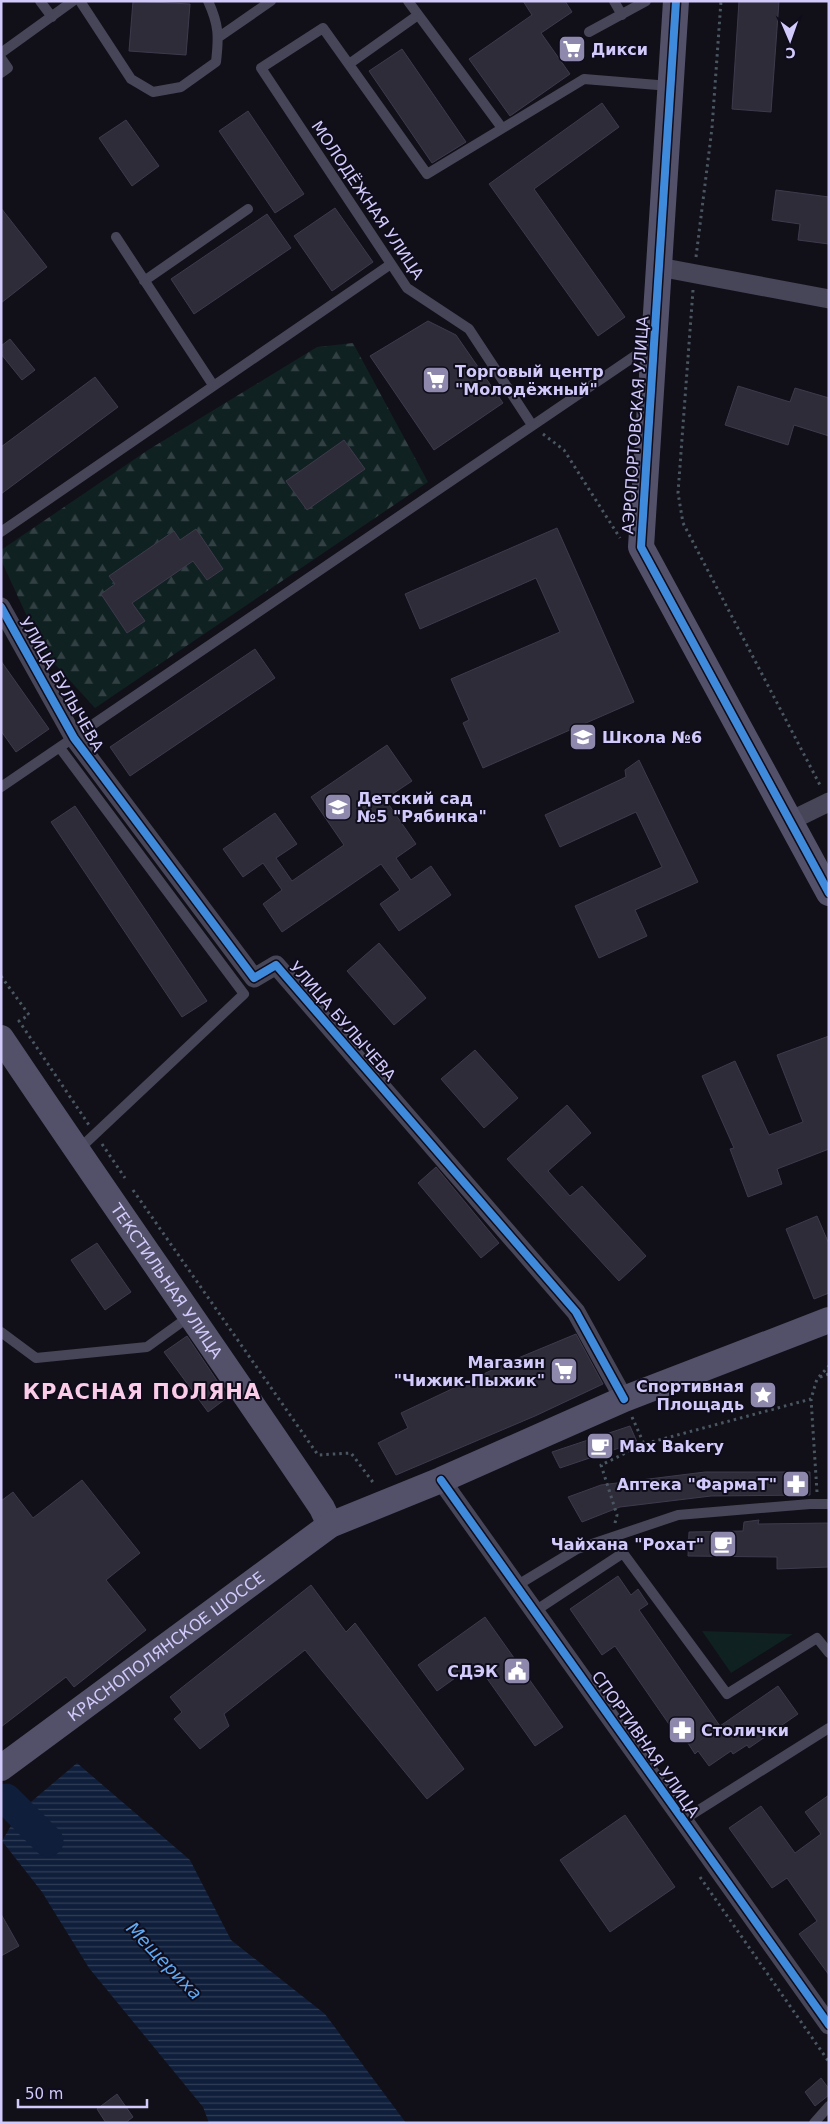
<svg xmlns="http://www.w3.org/2000/svg" width="830" height="2124" viewBox="0 0 830 2124" font-family="'DejaVu Sans',sans-serif">
  <style>
    .forest { fill: url(#forest-firs) }
    .park { fill: #102122 }
    .water { fill: url(#water-rules) }
    .lines { fill: none; stroke-linecap: round; stroke-linejoin: round }
    .river { stroke: #0f1e3a; stroke-width: 31 }
    .building { fill: #2f2c3a; stroke: #3e3a4c }
    .path { stroke: #4a5762; stroke-width: 3; stroke-dasharray: 2.5 4; stroke-linecap: butt }
    .lane { stroke: #474558; stroke-width: 10 }
    .street { stroke: #474558; stroke-width: 19 }
    .secondary { stroke: #53516a; stroke-width: 26 }
    .cycleway-casing { stroke: #0f0c1b; stroke-width: 11 }
    .cycleway { stroke: #408adc; stroke-width: 8 }
    .labels { text-anchor: middle; stroke-width: 4; stroke-linejoin: round; paint-order: stroke }
    .poi-label { font-size: 16px; font-weight: bold; fill: #d2cafb; stroke: #0f0c1b; text-anchor: start }
    .street-label { font-size: 16px; fill: #d2cafb; stroke: #0f0c1b }
    .water-label { font-size: 18px; font-style: italic; fill: #60a9f3; stroke: #0f0c1b }
    .district-label { font-size: 21px; font-weight: bold; letter-spacing: 1px; fill: #fbcce8; stroke: #0f0c1b }
  </style>
  <defs>
    <pattern id="forest-firs" width="22" height="20" patternUnits="userSpaceOnUse" patternTransform="scale(1.25)"><rect width="22" height="20" fill="#102122"/><path d="M5 1l3.5 6h-7zM16 11l3.5 6h-7z" fill="#324043"/></pattern>
    <pattern id="water-rules" width="6" height="5" patternUnits="userSpaceOnUse" patternTransform="scale(1.25)"><rect width="6" height="5" fill="#0f1e3a"/><path d="M0 2.5h6" fill="none" stroke="#313d57"/></pattern>
  </defs>
  <rect width="100%" height="100%" fill="#111018"/>
  <path class="forest" d="M353,343L428,482L95,708L43,651L1,560V550L148,450L317,347Z"/>
  <path class="park" d="M702,1631L793,1634L731,1673Z"/>
  <path class="water" d="M77,1763L190,1860L231,1940L325,2014L406,2123H209L203,2107L89,1968L42,1892L2,1841L19,1812Z"/>
  <g class="lines">
    <path class="river" d="M6,1799L48,1841"/>
  </g>
  <path class="building" d="M133,1L190,4L186,55L129,51Z
    M523,1H565L572,12L541,33L570,74L510,116L469,59L532,15Z
    M739,1H779L771,112L732,109Z
    M402,49L466,142L432,163L369,71Z
    M602,103L619,127L534,189L625,317L598,336L489,184Z
    M248,111L304,194L275,213L219,131Z
    M126,120L159,166L132,186L99,138Z
    M776,190L829,197V244L798,240L800,224L772,220Z
    M1,208L47,267L1,303Z
    M335,208L373,262L332,291L294,236Z
    M267,214L291,248L194,314L171,279Z
    M428,321L456,335L503,403L434,450L370,356Z
    M10,339L35,370L22,380L1,354V346Z
    M95,377L118,407L1,494V447Z
    M738,386L790,402L795,388L829,398V436L794,425L788,445L725,425Z
    M344,440L365,469L307,510L286,481Z
    M557,528L634,702L483,768L463,723L469,720L451,679L560,632L536,578L420,629L405,594Z
    M196,529L223,569L207,580L193,561L132,603L145,621L127,633L101,594L115,584L109,576L174,531L180,540Z
    M255,649L275,678L130,776L110,747Z
    M1,661L49,729L16,752L1,731Z
    M387,745L412,781L385,799L416,844L396,858L411,880L431,866L451,895L399,931L380,904L400,890L381,864L282,932L263,904L282,890L263,863L243,877L223,849L275,813L297,844L276,858L292,881L344,845L311,797Z
    M639,760L698,882L635,910L647,936L599,958L575,906L662,867L636,812L560,847L545,815L626,777L625,770Z
    M75,806L207,1001L182,1017L51,822Z
    M379,943L426,998L394,1025L347,971Z
    M829,1036V1149L777,1169L782,1184L748,1197L730,1149L734,1148L702,1076L735,1061L769,1135L803,1122L777,1055Z
    M475,1050L518,1098L484,1128L441,1079Z
    M567,1105L591,1133L548,1171L570,1196L582,1186L646,1256L619,1281L507,1159Z
    M436,1167L499,1243L481,1258L418,1183Z
    M817,1216L829,1244V1293L814,1299L786,1229Z
    M97,1243L131,1292L105,1310L71,1260Z
    M576,1334L603,1384L535,1416L396,1475L378,1443L408,1428L401,1413L511,1361Z
    M187,1336L228,1397L208,1412L164,1352Z
    M630,1426L637,1442L560,1468L552,1452Z
    M705,1472H810V1495L711,1496L620,1507L582,1522L568,1497L601,1485Z
    M82,1480L140,1553L106,1580L146,1630L74,1687L66,1677L1,1727V1501L13,1492L33,1518Z
    M759,1520L758,1524L829,1523V1567L777,1569V1557L688,1556L689,1532L743,1531L744,1522Z
    M618,1576L631,1595L638,1589L648,1604L639,1610L720,1726L778,1686L798,1714L749,1748L747,1745L733,1754L731,1751L709,1766L698,1751L695,1754L686,1740L682,1743L615,1646L602,1655L570,1609Z
    M311,1585L346,1632L355,1623L464,1769L427,1799L305,1650L224,1714L229,1726L200,1749L174,1719L182,1712L170,1697Z
    M485,1617L563,1727L535,1746L476,1663L437,1691L418,1665Z
    M829,1795V1975L799,1934L817,1921L787,1878L772,1888L729,1828L761,1806L795,1853L821,1834L805,1812Z
    M625,1815L675,1887L610,1932L560,1860Z
    M1,1914L19,1946L1,1956Z
    M821,2078L829,2089V2095L815,2106L805,2092Z
    M117,2094L133,2117L125,2123H106L97,2109Z"/>
  <g class="lines">
    <path class="path" d="M696,257L712,128L721,1
      M693,290L678,493L683,523L821,787
      M543,434L564,450L620,538
      M1,976L29,1015L19,1021L89,1125
      M102,1144L125,1178
      M133,1190L318,1455L351,1453L375,1485
      M820,1377L829,1374
      M632,1417L644,1444
      M817,1492L811,1399L817,1379L829,1366
      M615,1523L617,1515L601,1465L644,1444L811,1399
      M700,1877L829,2062"/>
    <path class="lane" d="M40,1L52,17
      M80,1L131,79L153,92L181,87L216,62C219,36 219,25 208,1
      M408,1L502,128
      M614,1L622,15
      M589,32L646,1
      M219,37L271,1
      M1,53L73,1
      M1,58L8,68L1,73
      M349,64L418,15
      M116,237L213,385
      M144,281L248,209
      M532,425L469,329L407,288L261,68L323,28L427,174L584,79L670,86
      M1,532L391,264
      M60,748L244,994L78,1150
      M1,787L651,345
      M1,1332L36,1358L147,1347L190,1316
      M516,1586L577,1549L678,1515L810,1504H829
      M535,1611L623,1553L727,1694L817,1638L829,1653
      M683,1820L829,1728
      M814,2123L829,2106"/>
    <path class="street" d="M659,267L829,299
      M1,607L74,738L254,978L276,965L576,1312L624,1399
      M790,821L829,802
      M441,1480L829,2025"/>
    <g class="secondary">
      <path d="M676,1L641,547L829,893"/>
      <path id="s1" d="M1,1038C107,1196 216,1350 322,1508L330,1525"/>
      <path id="s2" d="M1,1768L330,1525L441,1480L624,1399L829,1320"/>
    </g>
    <g class="cycleway-casing">
      <path id="cycleway" d="M676,1L641,547L829,893
        M1,607L74,738L254,978L276,965L576,1312L624,1399
        M441,1480L829,2025"/>
    </g>
    <use href="#cycleway" class="cycleway"/>
  </g>
  <defs>
    <g id="supermarket-square" transform="scale(1.4375)"><rect x="-9" y="-9" width="18" height="18" rx="4" fill="#8e89ac" stroke="#0f0c1b"/><path d="M-6-5.5h2.5l.6 2H6L4.5 2H-2.5L-4.4-4H-6ZM-1.5 3.2a1.3 1.3 0 1 0 .1 0ZM3 3.2a1.3 1.3 0 1 0 .1 0Z" fill="#fff"/></g>
    <g id="school-square" transform="scale(1.4375)"><rect x="-9" y="-9" width="18" height="18" rx="4" fill="#8e89ac" stroke="#0f0c1b"/><path d="M0-5L7-2L0 1L-7-2ZM-4 1L0 2.5L4 1V4Q0 6-4 4Z" fill="#fff"/></g>
    <g id="sight-square" transform="scale(1.4375)"><rect x="-9" y="-9" width="18" height="18" rx="4" fill="#8e89ac" stroke="#0f0c1b"/><path d="M0-6L1.8-2.2L6-1.7L2.9 1.2L3.7 5.4L0 3.3L-3.7 5.4L-2.9 1.2L-6-1.7L-1.8-2.2Z" fill="#fff"/></g>
    <g id="cafe-square" transform="scale(1.4375)"><rect x="-9" y="-9" width="18" height="18" rx="4" fill="#8e89ac" stroke="#0f0c1b"/><path d="M-5.5-4.5H6V0H3Q3 3.5 0 3.5H-2.5Q-5.5 3.5-5.5 0ZM3-3.2v2h1.7v-2ZM-6 4.5H4V6H-6Z" fill="#fff"/></g>
    <g id="pharmacy-square" transform="scale(1.4375)"><rect x="-9" y="-9" width="18" height="18" rx="4" fill="#8e89ac" stroke="#0f0c1b"/><path d="M-2-6h4v4h4v4h-4v4h-4v-4h-4v-4h4Z" fill="#fff"/></g>
    <g id="civic-square" transform="scale(1.4375)"><rect x="-9" y="-9" width="18" height="18" rx="4" fill="#8e89ac" stroke="#0f0c1b"/><path d="M-.6-6.5H3V-4.5H.6V-3L4-1V1h2V6H-6V1h2V-1L-.6-3ZM-1.2 2.5V6h2.4V2.5Z" fill="#fff"/></g>
  </defs>
  <g fill-rule="evenodd">
    <use href="#supermarket-square" x="572" y="49"/>
    <use href="#supermarket-square" x="436" y="380"/>
    <use href="#school-square" x="583" y="737"/>
    <use href="#school-square" x="338" y="807"/>
    <use href="#supermarket-square" x="564" y="1371"/>
    <use href="#sight-square" x="763" y="1395"/>
    <use href="#cafe-square" x="600" y="1446"/>
    <use href="#pharmacy-square" x="796" y="1484"/>
    <use href="#cafe-square" x="723" y="1544"/>
    <use href="#civic-square" x="517" y="1671"/>
    <use href="#pharmacy-square" x="682" y="1730"/>
  </g>
  <g class="labels">
    <g class="poi-label">
      <text x="591" y="55">Дикси</text>
      <text x="455" y="377">Торговый центр<tspan x="455" dy="18">"Молодёжный"</tspan></text>
      <text x="602" y="743">Школа №6</text>
      <text x="357" y="804">Детский сад<tspan x="357" dy="18">№5 "Рябинка"</tspan></text>
      <text x="545" y="1368" text-anchor="end">Магазин<tspan x="545" dy="18">"Чижик-Пыжик"</tspan></text>
      <text x="744" y="1392" text-anchor="end">Спортивная<tspan x="744" dy="18">Площадь</tspan></text>
      <text x="619" y="1452">Max Bakery</text>
      <text x="777" y="1490" text-anchor="end">Аптека "ФармаТ"</text>
      <text x="704" y="1550" text-anchor="end">Чайхана "Рохат"</text>
      <text x="498" y="1677" text-anchor="end">СДЭК</text>
      <text x="701" y="1736">Столички</text>
    </g>
    <g class="street-label">
      <text transform="translate(368 200) rotate(56)" y="6">МОЛОДЁЖНАЯ УЛИЦА</text>
      <text transform="translate(635 425) rotate(-86)" y="6">АЭРОПОРТОВСКАЯ УЛИЦА</text>
      <text transform="translate(62 684) rotate(60)" y="6">УЛИЦА БУЛЫЧЕВА</text>
      <text transform="translate(343 1021) rotate(49)" y="6">УЛИЦА БУЛЫЧЕВА</text>
      <text dy="6" stroke="none"><textPath href="#s1" startOffset="294">ТЕКСТИЛЬНАЯ УЛИЦА</textPath></text>
      <text dy="6" stroke="none"><textPath href="#s2" startOffset="205">КРАСНОПОЛЯНСКОЕ ШОССЕ</textPath></text>
      <text transform="translate(646 1744) rotate(55)" y="6">СПОРТИВНАЯ УЛИЦА</text>
    </g>
    <g class="water-label">
      <text transform="translate(164 1961) rotate(46)" y="6">Мещериха</text>
    </g>
    <g class="district-label">
      <text x="142" y="1399">КРАСНАЯ ПОЛЯНА</text>
    </g>
  </g>
  <rect width="830" height="2124" fill="none" stroke="#d2cafb" stroke-width="5"/>
  <g transform="translate(790 40) rotate(178)" stroke="#0f0c1b" stroke-width="4" paint-order="stroke">
  <path d="M0-4L9 19L0 12L-9 19Z" fill="#d2cafb"/>
  <text y="-8" font-size="14" font-weight="bold" text-anchor="middle" fill="#d2cafb">С</text>
  </g>
  <path d="M18 2099v8h129v-8" fill="none" stroke="#d2cafb" stroke-width="2.5"/>
  <text x="25" y="2099" font-size="15" fill="#d2cafb" stroke="#0f0c1b" stroke-width="4" paint-order="stroke">50 m</text>
</svg>
